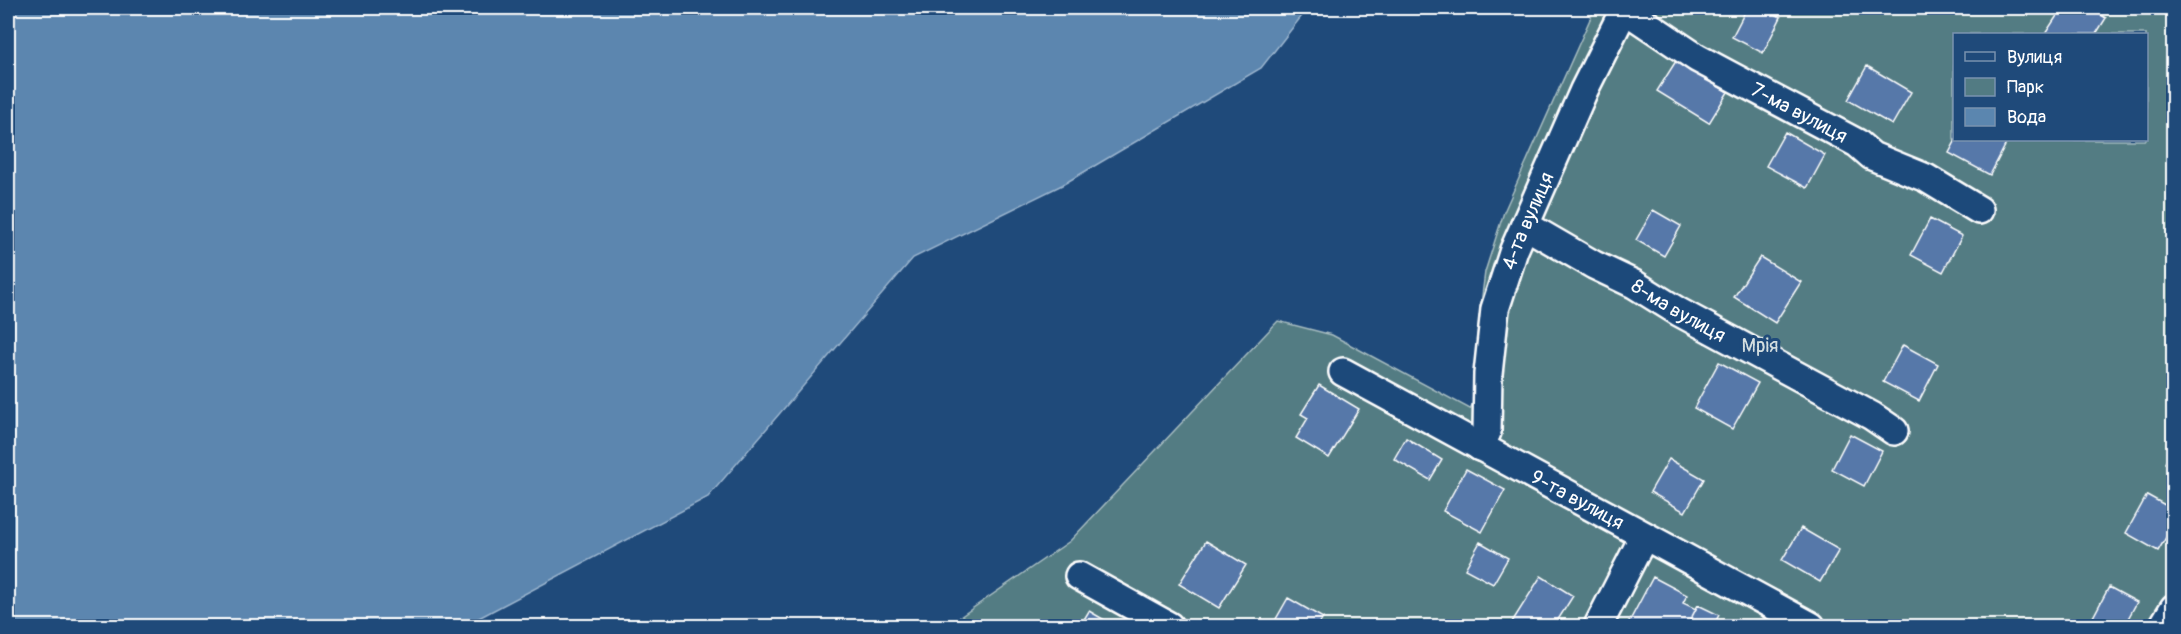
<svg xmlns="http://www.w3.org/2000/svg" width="2181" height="634" viewBox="0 0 2181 634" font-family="Pangolin,sans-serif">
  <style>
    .green { fill: #527b83; stroke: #a8bdc1; stroke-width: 1.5; fill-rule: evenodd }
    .water { fill: #5b86af; stroke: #9db6cf; stroke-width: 1.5 }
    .building { fill: #5778a9; stroke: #fff; stroke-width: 1.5 }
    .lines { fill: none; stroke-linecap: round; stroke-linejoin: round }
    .street-casing { stroke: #fff; stroke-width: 32 }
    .street { stroke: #1f4a7a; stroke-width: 27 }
    .labels { text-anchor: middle; stroke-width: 6; stroke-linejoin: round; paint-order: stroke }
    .street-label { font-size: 20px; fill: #fff; stroke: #1f4a7a }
    .park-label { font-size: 20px; fill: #d4dee0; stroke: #1f4a7a }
  </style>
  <rect width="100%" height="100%" fill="#1f4a7a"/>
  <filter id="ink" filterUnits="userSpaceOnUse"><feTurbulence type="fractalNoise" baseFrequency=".0167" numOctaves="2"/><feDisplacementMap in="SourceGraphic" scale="12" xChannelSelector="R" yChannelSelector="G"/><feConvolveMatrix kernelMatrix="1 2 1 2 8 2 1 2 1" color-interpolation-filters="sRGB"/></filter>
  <g filter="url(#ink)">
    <path class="green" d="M1595,8H2173V626H947L1070,541L1278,321L1332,335L1470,409L1477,394V336L1485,272L1504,212ZM1954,34H2146V140H1954Z"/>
    <path class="water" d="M8,8H1308L1261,68L1062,185L913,258L708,497L477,619L449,626H8Z"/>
    <path class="building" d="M1747,8H1763L1781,17L1763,53L1732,37Z
      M2062,8H2089L2106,18L2096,34H2045Z
      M1676,61L1728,92L1709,123L1657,91Z
      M1867,66L1911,92L1892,125L1848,100Z
      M1785,132L1825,155L1807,188L1766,166Z
      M1956,140H2008L1990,175L1949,153Z
      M1653,210L1681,226L1664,256L1636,240Z
      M1930,219L1962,236L1943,272L1911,255Z
      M1760,257L1801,282L1775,323L1734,297Z
      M1903,345L1938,364L1919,401L1883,382Z
      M1719,362L1758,383L1732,429L1694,408Z
      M1319,385L1359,409L1329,458L1296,438L1308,418L1301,414Z
      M1850,434L1882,451L1864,486L1832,469Z
      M1406,438L1442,460L1430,480L1394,459Z
      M2174,447V468L2165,463Z
      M1669,459L1704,479L1685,512L1650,492Z
      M1466,469L1505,490L1482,532L1443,511Z
      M2147,495L2174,510V524L2158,551L2126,533Z
      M1801,528L1839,550L1820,582L1782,560Z
      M1206,541L1246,565L1219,608L1179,584Z
      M1480,542L1508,558L1493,584L1465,569Z
      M1541,576L1573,596L1554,626H1519L1512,622Z
      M1653,577L1687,595L1683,603L1696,609L1687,626H1627Z
      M2109,587L2137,602L2124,626H2102L2091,621Z
      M1288,598L1323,618L1318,626H1272Z
      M1698,605L1719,615L1713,626H1687Z
      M1089,611L1115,626H1080Z"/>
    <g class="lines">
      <g class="street-casing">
        <g id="street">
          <path id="s1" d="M1624,9L1697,58L1857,143L1872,156L1926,178L1979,210"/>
          <path id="s2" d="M1525,225L1594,265L1634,284L1679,312L1872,416L1894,431"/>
          <path id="s3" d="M1343,372L1811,626"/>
          <path id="s4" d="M1480,447L1487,432L1488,374L1495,309L1514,250L1584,90L1625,8"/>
          <path d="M1079,576L1169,626"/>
          <path d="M1598,626L1644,536"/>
          <path d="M2163,626L2174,608"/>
        </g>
      </g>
      <use href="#street" class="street"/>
    </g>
  </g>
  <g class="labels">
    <g class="street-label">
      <text dy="7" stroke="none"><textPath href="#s1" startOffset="204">7-ма вулиця</textPath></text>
      <text dy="7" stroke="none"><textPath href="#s4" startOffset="234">4-та вулиця</textPath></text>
      <text dy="7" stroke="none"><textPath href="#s2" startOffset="176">8-ма вулиця</textPath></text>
      <text dy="7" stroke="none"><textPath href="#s3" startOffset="267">9-та вулиця</textPath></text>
    </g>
    <g class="park-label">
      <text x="1760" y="352">Мрія</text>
    </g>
  </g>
  <rect width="2181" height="634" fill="none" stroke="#1f4a7a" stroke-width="30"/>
  <rect x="15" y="15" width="2151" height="604" fill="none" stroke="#fff" stroke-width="2" filter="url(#ink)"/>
  <rect x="1953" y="33" width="195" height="108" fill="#1f4a7a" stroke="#7992af" stroke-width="1.5"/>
  <rect x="1965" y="52" width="30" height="9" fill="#1f4a7a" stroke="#7992af" stroke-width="1.5"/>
  <text x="2007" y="63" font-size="18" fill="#ffffff">Вулиця</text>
  <rect x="1965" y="78" width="30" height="18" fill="#527b83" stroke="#7992af" stroke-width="1.5"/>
  <text x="2007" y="93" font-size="18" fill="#ffffff">Парк</text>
  <rect x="1965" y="108" width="30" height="18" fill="#5b86af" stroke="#7992af" stroke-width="1.5"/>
  <text x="2007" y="123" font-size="18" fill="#ffffff">Вода</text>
</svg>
